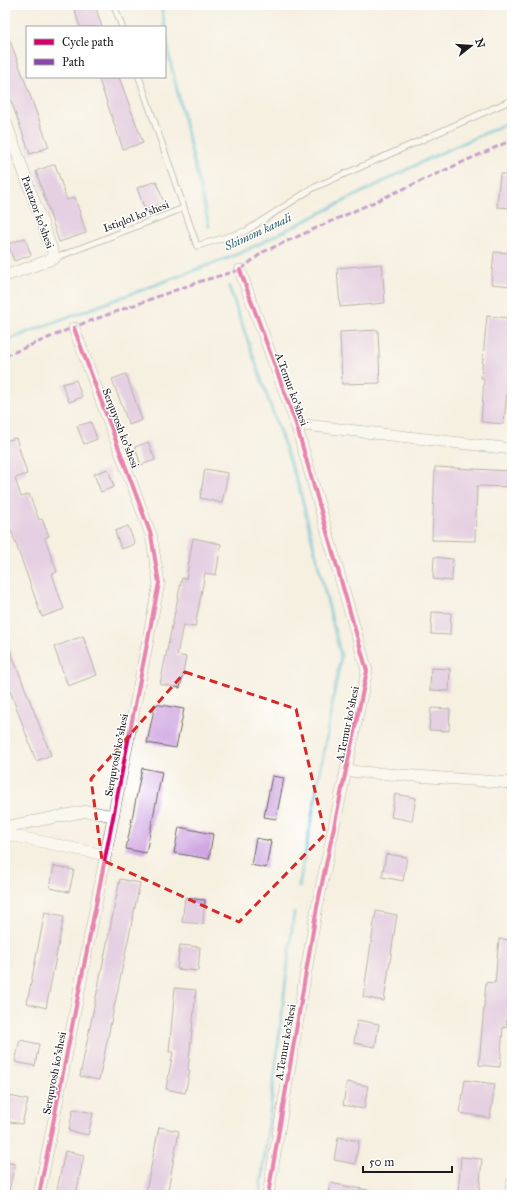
<svg xmlns="http://www.w3.org/2000/svg" width="517" height="1200" viewBox="0 0 517 1200" font-family="'IM FELL Great Primer',serif">
  <style>
    .lines { fill: none; stroke-linecap: round; stroke-linejoin: round }
    .stream { stroke: #4db6cb; stroke-width: 3.5 }
    .building { fill: #d0a7e2 }
    .lane-casing { stroke: #686661; stroke-width: 7 }
    .street-casing { stroke: #686661; stroke-width: 12 }
    .lane { stroke: #fff; stroke-width: 5.5 }
    .street { stroke: #fff; stroke-width: 11 }
    .quiet { stroke: #8e44ad; stroke-width: 3; stroke-dasharray: 6 3; stroke-linecap: butt }
    .cycleway-casing { stroke: #fff; stroke-width: 6 }
    .cycleway { stroke: #d6006c; stroke-width: 4 }
    .marked { fill: none; stroke: #d62828; stroke-width: 3; stroke-dasharray: 8 5; stroke-linejoin: round }
    .labels { text-anchor: middle; stroke-width: 3; stroke-linejoin: round; paint-order: stroke }
    .street-label { font-size: 11px; fill: #1c1c1c; stroke: #fff }
    .water-label { font-size: 12px; font-style: italic; fill: #32616b; stroke: #fff }
  </style>
  <rect width="100%" height="100%" fill="#fff"/>
  <filter id="ink" filterUnits="userSpaceOnUse"><feTurbulence type="fractalNoise" baseFrequency=".025" numOctaves="2"/><feDisplacementMap in="SourceGraphic" scale="8" xChannelSelector="R" yChannelSelector="G"/><feConvolveMatrix kernelMatrix="1 2 1 2 8 2 1 2 1" color-interpolation-filters="sRGB"/></filter>
  <filter id="wash" filterUnits="userSpaceOnUse"><feTurbulence type="fractalNoise" baseFrequency=".012" numOctaves="4" result="noise"/><feDisplacementMap in="SourceGraphic" scale="16" xChannelSelector="R" yChannelSelector="G"/><feGaussianBlur stdDeviation="0.9" result="paint"/><feColorMatrix in="noise" values="0 0 0 0 0 0 0 0 0 0 0 0 0 0 0 0 0 1.4 0 .05"/><feComposite in="paint" operator="in"/></filter>
  <g filter="url(#wash)">
    <rect width="100%" height="100%" fill="#f6f0e1"/>
    <g class="lines">
      <path class="stream" d="M161,5L165,27
        M165,29L170,60L209,226
        M229,287L299,487L341,656L299,887
        M5,342L15,337L241,253L428,159L512,121
        M260,1195L294,913"/>
    </g>
    <g id="blocks">
      <path class="building" d="M73,5H95L102,27H80Z
        M5,27L49,147L30,154L5,84Z
        M98,77H119L143,143L123,149Z
        M55,164L67,200L75,197L86,233L59,242L36,171Z
        M500,174L512,175V208L497,207Z
        M156,181L164,203L145,210L137,188Z
        M25,238L31,255L14,261L8,244Z
        M494,252L512,253V286L491,284Z
        M382,264L385,303L340,307L337,268Z
        M487,316L512,318V336L504,424L481,422L484,378H481Z
        M378,330L380,383L342,384L340,332Z
        M126,374L142,420L129,425L112,379Z
        M76,380L82,397L69,402L62,384Z
        M91,422L97,439L84,444L77,426Z
        M16,438L27,474L15,478L21,497L29,494L39,520L42,519L49,536L45,538L57,572L52,574L64,609L42,617L5,513V441Z
        M148,442L155,460L141,465L135,447Z
        M435,467L512,471V487L477,486L475,541L432,540Z
        M108,469L114,487L101,492L94,474Z
        M205,469L228,473L222,503L200,498Z
        M128,526L135,544L121,549L115,531Z
        M193,538L221,544L216,575L205,573L195,627L183,625L177,655L186,657L180,688L160,684L182,578L186,579Z
        M434,557L453,559L452,581L433,579Z
        M432,612L451,613L450,635L431,634Z
        M83,636L97,675L68,686L54,647Z
        M5,637L51,755L36,761L5,677Z
        M431,668L450,669L449,691L430,690Z
        M155,704L184,709L176,748L147,743Z
        M431,708L450,709L449,731L429,730Z
        M142,768L162,772L146,853L126,849Z
        M272,776L284,778L276,819L264,817Z
        M395,794L416,798L412,821L391,817Z
        M179,827L213,834L209,859L174,853Z
        M256,838L271,841L266,868L251,865Z
        M386,854L407,857L403,881L382,877Z
        M54,866L74,870L69,892L50,888Z
        M120,879L140,883L99,1080L80,1076Z
        M185,898L205,900L203,924L182,922Z
        M376,911L397,915L384,1001L363,997Z
        M45,912L64,916L46,1008L27,1003Z
        M499,939L512,940V978H510L506,1028L503,1027L500,1067L479,1065L486,982L495,983Z
        M180,945L200,947L198,971L177,969Z
        M175,988L196,990L188,1070L190,1071L185,1093L166,1089L173,1052H169Z
        M357,1020L379,1024L375,1047L354,1043Z
        M20,1040L39,1044L35,1066L15,1062Z
        M465,1080L495,1084L490,1118L460,1113Z
        M347,1082L368,1086L364,1109L343,1105Z
        M5,1095L28,1100L22,1124L5,1121Z
        M73,1109L93,1113L88,1135L69,1131Z
        M159,1127L179,1131L167,1195L146,1191Z
        M338,1137L359,1141L355,1164L334,1160Z
        M65,1151L84,1155L76,1195H56Z
        M461,1157L482,1159L479,1195H458Z
        M5,1162L15,1164L9,1191L5,1190Z
        M330,1183L368,1190L367,1195H328Z"/>
    </g>
  </g>
  <g filter="url(#ink)">
    <use href="#blocks" fill-opacity="0" stroke="#686661" stroke-width="1"/>
    <g class="lines">
      <g class="lane-casing">
        <path id="lane" d="M114,5L122,27
          M184,208L197,246L246,231L313,188L512,100
          M55,258L184,208L139,77"/>
      </g>
      <g class="street-casing">
        <path id="street" d="M5,120L55,258L5,276
          M240,270L296,424L367,671L317,907L268,1195
          M296,424L512,449
          M347,771L512,783
          M5,827L87,811L113,816
          M5,834L105,855
          M39,1195L159,583L151,535L74,328
          M510,1195L512,1183"/>
      </g>
      <use href="#lane" class="lane"/>
      <use href="#street" class="street"/>
      <path class="quiet" d="M5,356L79,325L198,282L240,270L263,252L512,140"/>
      <g class="cycleway-casing">
        <path id="cycleway" d="M240,270L296,424L367,671L317,907L268,1195
          M39,1195L159,583L151,535L74,328"/>
      </g>
      <use href="#cycleway" class="cycleway"/>
    </g>
  </g>
  <path d="M0 0H517V1200H0ZM185,672L296,709L325,834L239,922L102,860L91,779Z" fill="#f6f0e1" fill-opacity=".55" fill-rule="evenodd"/>
  <path class="marked" d="M185,672L296,709L325,834L239,922L102,860L91,779Z"/>
  <g class="labels">
    <g class="street-label">
      <text transform="translate(38 212) rotate(70)" y="4">Paxtazor ko'shesi</text>
      <text transform="translate(136 216) rotate(-21)" y="4">Istiqlol ko'shesi</text>
      <text transform="translate(292 389) rotate(70)" y="4">A.Temur ko'shesi</text>
      <text transform="translate(121 428) rotate(69)" y="4">Serquyosh ko'shesi</text>
      <text transform="translate(347 724) rotate(-78)" y="4">A.Temur ko'shesi</text>
      <text transform="translate(116 755) rotate(-79)" y="4">Serquyosh ko'shesi</text>
      <text transform="translate(285 1042) rotate(-80)" y="4">A.Temur ko'shesi</text>
      <text transform="translate(54 1073) rotate(-79)" y="4">Serquyosh ko'shesi</text>
    </g>
    <g class="water-label">
      <text transform="translate(258 232) rotate(-25)" y="4">Shimom kanali</text>
    </g>
  </g>
  <rect width="517" height="1200" fill="none" stroke="#fff" stroke-width="20"/>
  <rect x="26" y="26" width="140" height="52" fill="#ffffff" stroke="#a4a4a4"/>
  <rect x="34" y="39" width="20" height="6" fill="#d6006c" stroke="#a4a4a4"/>
  <text x="62" y="46" font-size="12" fill="#1c1c1c">Cycle path</text>
  <rect x="34" y="59" width="20" height="6" fill="#8e44ad" stroke="#a4a4a4"/>
  <text x="62" y="66" font-size="12" fill="#1c1c1c">Path</text>
  <g transform="translate(471 46) rotate(73)" stroke="#ffffff" stroke-width="3" paint-order="stroke">
  <path d="M0-3L7 15L0 10L-7 15Z" fill="#1c1c1c"/>
  <text y="-6" font-size="11" font-weight="bold" text-anchor="middle" fill="#1c1c1c">N</text>
  </g>
  <path d="M363 1166v6h89v-6" fill="none" stroke="#1c1c1c" stroke-width="2"/>
  <text x="369" y="1166" font-size="12" fill="#1c1c1c" stroke="#ffffff" stroke-width="3" paint-order="stroke">50 m</text>
</svg>
